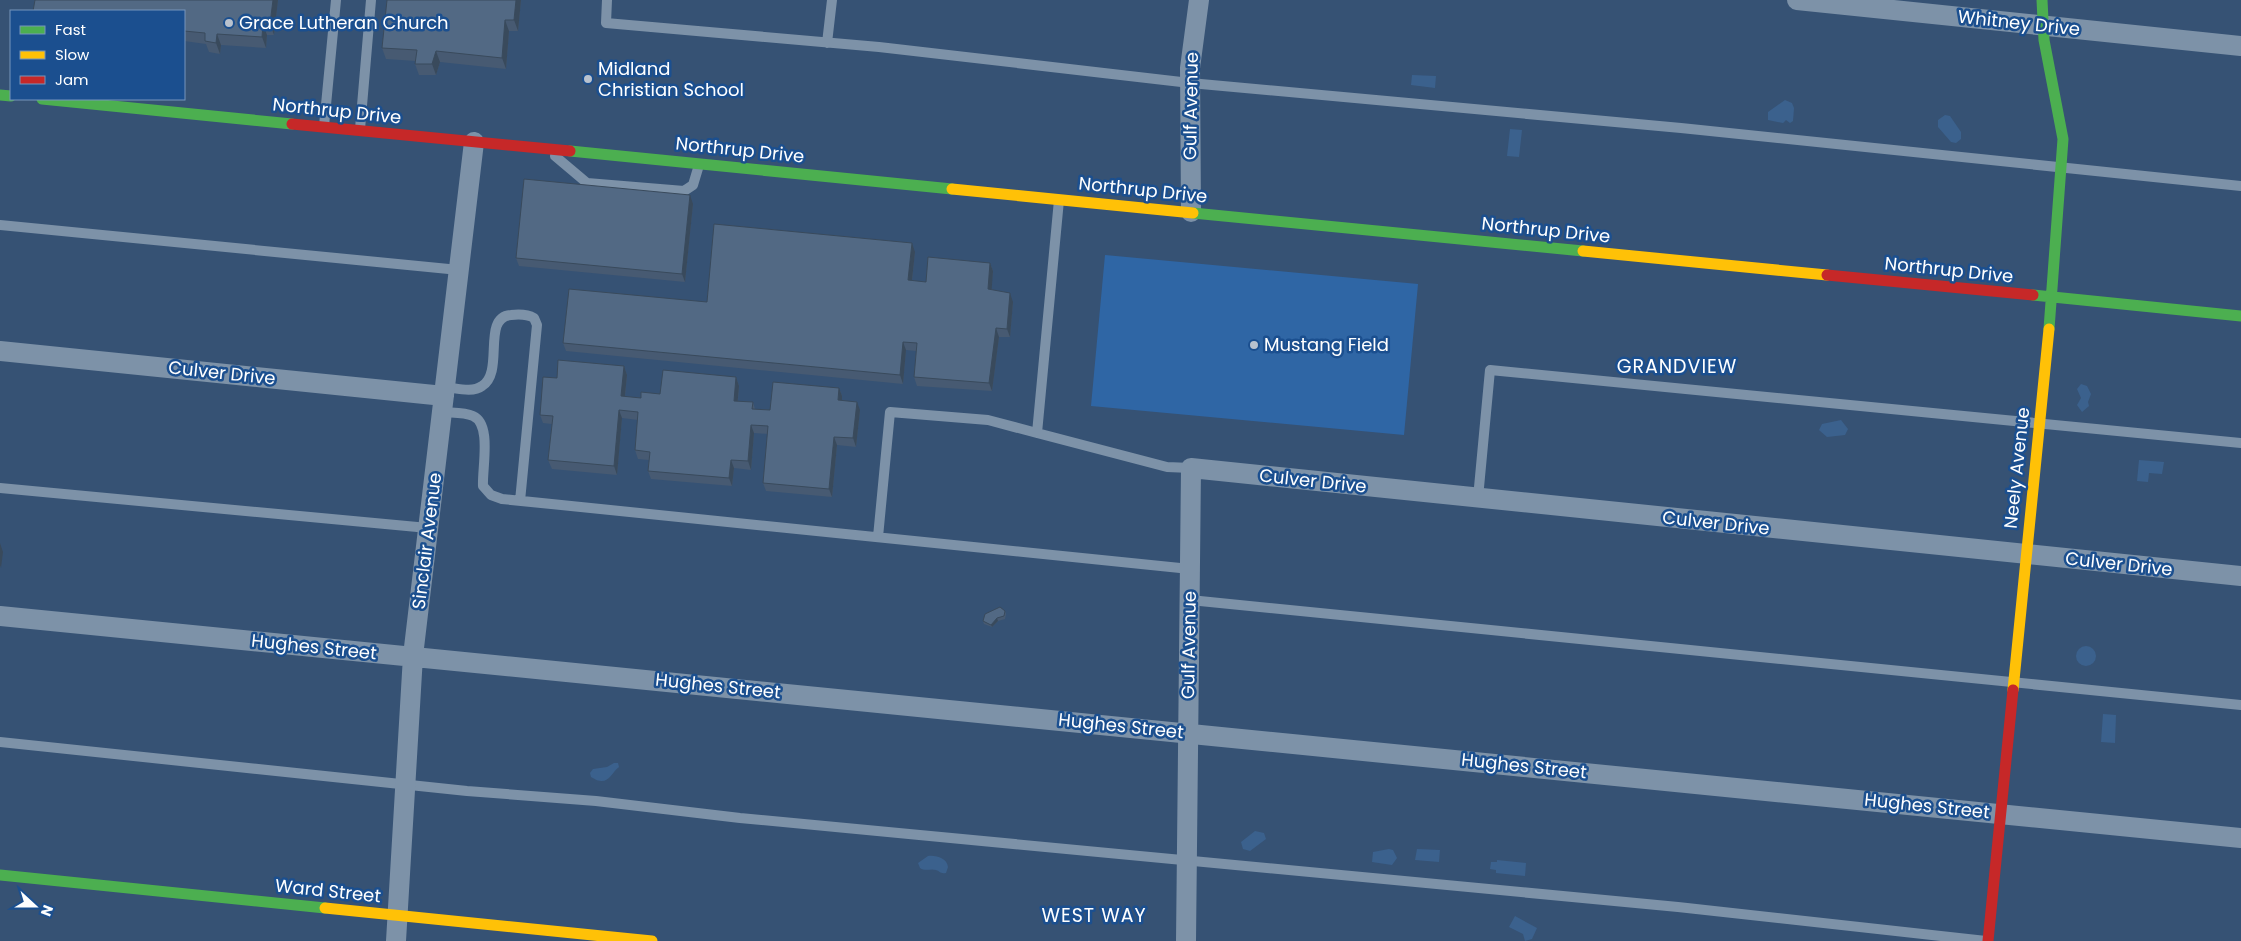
<svg xmlns="http://www.w3.org/2000/svg" width="2241" height="941" viewBox="0 0 2241 941" font-family="Poppins,sans-serif">
  <style>
    .green { fill: #2f66a5 }
    .water { fill: #3b618d }
    .lines { fill: none; stroke-linecap: round; stroke-linejoin: round }
    .lane { stroke: #7d92a8; stroke-width: 10 }
    .street { stroke: #7d92a8; stroke-width: 20 }
    .fast { stroke: #4caf50; stroke-width: 11 }
    .slow { stroke: #ffc107; stroke-width: 11 }
    .jam { stroke: #c62828; stroke-width: 11 }
    .wall { fill: #475a72 }
    .shaded-wall { fill: #394a5c }
    .building { fill: #526984; stroke: #394a5c }
    .poi-dot { fill: #b9c2ce; stroke: #1b4f8f; stroke-width: 2 }
    .labels { text-anchor: middle; stroke-width: 5; stroke-linejoin: round; paint-order: stroke }
    .poi-label { font-size: 18px; fill: #fff; stroke: #1b4f8f; text-anchor: start }
    .street-label { font-size: 18px; fill: #fff; stroke: #1b4f8f }
    .neighbourhood-label { font-size: 19px; letter-spacing: 1px; fill: #fff; stroke: #1b4f8f }
  </style>
  <rect width="100%" height="100%" fill="#365274"/>
  <path class="green" d="M1105,255L1418,284L1404,435L1091,406Z"/>
  <path class="water" d="M1412,75L1436,76L1435,88L1411,85Z
    M1785,100L1792,103L1794,108L1793,121L1790,123L1786,120L1783,123L1768,120V112Z
    M1945,115L1950,116L1961,132V139L1956,143L1951,142L1938,127V120Z
    M1510,129L1522,130L1519,157L1507,156Z
    M2081,384L2087,386L2091,394L2088,402L2089,406L2082,412L2077,405L2081,398L2077,389Z
    M1841,420L1848,429L1845,435L1827,437L1819,430L1822,424Z
    M2139,460L2164,462L2162,474L2149,473L2148,482L2137,481Z
    M2076 656a10 10 0 1 1 20 0a10 10 0 1 1-20 0Z
    M2103,714L2116,715L2115,743L2101,742Z
    M614,763H618L619,767C610,774 608,788 591,777L590,773L593,769L607,767Z
    M1255,831L1264,833L1266,839L1250,851L1243,849L1241,842Z
    M1389,849L1393,850L1397,858L1392,865L1372,862L1373,852Z
    M1417,849L1440,850L1439,862L1415,860Z
    M928,856C936,855 947,858 948,867L946,873C940,874 940,871 936,870C930,868 926,872 920,868L918,863Z
    M1497,860L1526,863L1525,876L1496,873V870L1490,869L1491,862H1497Z
    M1515,916L1537,928L1532,939L1525,941L1523,934L1509,927Z"/>
  <g class="lines">
    <path class="lane" d="M607,0L606,23L879,47L1190,83L1681,128L2241,186
      M827,43L832,0
      M324,126L336,0
      M360,129L371,0
      M555,156L587,183L684,191L693,185L699,165
      M1059,200L1037,433L1167,467L1191,468
      M0,225L459,270
      M445,387C456,388 473,393 482,386C505,372 481,317 511,315C519,314 527,314 534,318L537,325L520,501
      M442,412C452,413 464,412 473,416C492,424 482,468 483,486L491,495L502,499L1190,569
      M0,488L428,528
      M1478,498L1490,370L2241,443
      M878,537L890,412L988,420L1037,433
      M1190,600L2241,705
      M0,742L467,791L596,801L740,818L1678,907L1986,941"/>
    <path class="street" d="M1797,0L2241,46
      M1191,212L1190,68L1199,0
      M0,351L444,396
      M0,616L2241,838
      M396,941L413,656L474,142
      M1186,941L1191,468L2241,576"/>
    <path class="fast" d="M2042,0L2044,40L2063,139L2049,329
      M0,95L11,96
      M42,99L292,124
      M570,151L952,189
      M1193,213L1583,251
      M2033,295L2241,316
      M0,875L325,908"/>
    <path class="slow" d="M952,189L1193,213
      M1583,251L1827,275
      M2013,690L2049,329
      M325,908L652,941"/>
    <path class="jam" d="M292,124L570,151
      M1827,275L2033,295
      M1988,941L2013,690"/>
  </g>
  <path class="wall" d="M35,0H278L274,35H267L266,48L221,45L220,54L209,52L206,44L184,41V11Z
    M387,0H521L518,31H509L506,69L440,62L436,75H419L415,64L416,61L386,59L382,48Z
    M693,204L685,282L519,266L516,258Z
    M915,252L912,281L926,282L990,263L993,271L991,290L1013,302L1010,337H999L992,391L917,386L914,377L916,351L906,350L903,384L566,351L563,343L707,302Z
    M624,366L627,375L625,397L641,398L736,377L739,386L738,401L753,402L755,409L770,410L839,388L842,396V400L860,410L856,447L837,445L832,497L766,491L763,483L768,434L754,433L751,470L734,468L732,486L651,479L648,471L649,460L638,459L635,450L638,420L622,418L617,475L552,469L548,460L552,424L543,423L540,415Z
    M1005,611L1006,614L1005,619L998,621L992,627L984,624L983,621Z"/>
  <path class="shaded-wall" d="M273,0H278L274,35L270,24Z
    M516,0H521L518,31L514,20Z
    M505,20L509,31L506,69L502,58Z
    M263,24L267,35L266,48L262,37Z
    M217,34L221,45L220,54L216,43Z
    M436,51L440,62L436,75L432,64Z
    M690,195L693,204L685,282L682,274Z
    M912,243L915,252L911,289L908,280Z
    M990,263L993,271L991,298L988,289Z
    M1010,293L1013,302L1010,337L1007,329Z
    M996,328L999,337L992,391L989,383Z
    M903,342L906,350L903,384L900,375Z
    M624,366L627,375L624,405L621,396Z
    M736,377L739,386L737,409L734,401Z
    M839,388L842,396V408L838,400Z
    M857,402L860,410L856,447L853,438Z
    M619,410L622,418L617,475L614,466Z
    M751,425L754,433L751,470L748,461Z
    M834,437L837,445L832,497L829,489Z
    M731,460L734,468L732,486L729,478Z
    M0,543L3,552L1,568L0,565Z
    M997,618L998,621L992,627L991,625Z"/>
  <path class="building" d="M35,0H273L270,24H263L262,37L217,34L216,43L205,41V33L184,31V11H33Z
    M387,0H516L514,20H505L502,58L436,51L432,64H415L417,50L382,48Z
    M524,179L690,195L682,274L516,258Z
    M714,224L912,243L908,280L926,282L928,257L990,263L988,289L1010,293L1007,329L996,328L989,383L914,377L917,343L903,342L900,375L563,343L569,289L707,302Z
    M558,360L624,366L621,396L641,398V392L660,394L663,370L736,377L734,401L753,402L752,409L770,410L773,382L839,388L838,400L857,402L853,438L834,437L829,489L763,483L768,426L751,425L748,461L731,460L729,478L648,471L650,452L635,450L638,412L619,410L614,466L548,460L553,416L540,415L543,377L557,378Z
    M1000,607L1005,611L1004,616L997,618L991,625L983,621L985,614Z"/>
  <g class="poi-dot">
    <circle cx="229" cy="23" r="5"/>
    <circle cx="588" cy="79" r="5"/>
    <circle cx="1254" cy="345" r="5"/>
  </g>
  <g class="labels">
    <g class="poi-label">
      <text x="239" y="29">Grace Lutheran Church</text>
      <text x="598" y="75">Midland<tspan x="598" dy="21">Christian School</tspan></text>
      <text x="1264" y="351">Mustang Field</text>
    </g>
    <g class="street-label">
      <text transform="translate(2019 23) rotate(6)" y="6">Whitney Drive</text>
      <text transform="translate(1191 106) rotate(-89)" y="6">Gulf Avenue</text>
      <text transform="translate(337 111) rotate(6)" y="6">Northrup Drive</text>
      <text transform="translate(740 150) rotate(6)" y="6">Northrup Drive</text>
      <text transform="translate(1143 190) rotate(6)" y="6">Northrup Drive</text>
      <text transform="translate(1546 230) rotate(6)" y="6">Northrup Drive</text>
      <text transform="translate(1949 270) rotate(6)" y="6">Northrup Drive</text>
      <text transform="translate(222 373) rotate(6)" y="6">Culver Drive</text>
      <text transform="translate(2017 468) rotate(-84)" y="6">Neely Avenue</text>
      <text transform="translate(1313 481) rotate(6)" y="6">Culver Drive</text>
      <text transform="translate(1716 523) rotate(6)" y="6">Culver Drive</text>
      <text transform="translate(427 541) rotate(-83)" y="6">Sinclair Avenue</text>
      <text transform="translate(2119 564) rotate(6)" y="6">Culver Drive</text>
      <text transform="translate(1189 645) rotate(-89)" y="6">Gulf Avenue</text>
      <text transform="translate(314 647) rotate(6)" y="6">Hughes Street</text>
      <text transform="translate(718 686) rotate(6)" y="6">Hughes Street</text>
      <text transform="translate(1121 726) rotate(6)" y="6">Hughes Street</text>
      <text transform="translate(1524 766) rotate(6)" y="6">Hughes Street</text>
      <text transform="translate(1927 806) rotate(6)" y="6">Hughes Street</text>
      <text transform="translate(328 891) rotate(6)" y="6">Ward Street</text>
    </g>
    <g class="neighbourhood-label">
      <text x="1677" y="373">GRANDVIEW</text>
      <text x="1094" y="922">WEST WAY</text>
    </g>
  </g>
  <rect x="10" y="10" width="175" height="90" fill="#1b4f8f" stroke="#7695bc"/>
  <rect x="20" y="26" width="25" height="8" fill="#4caf50" stroke="#7695bc"/>
  <text x="55" y="35" font-size="15" fill="#ffffff">Fast</text>
  <rect x="20" y="51" width="25" height="8" fill="#ffc107" stroke="#7695bc"/>
  <text x="55" y="60" font-size="15" fill="#ffffff">Slow</text>
  <rect x="20" y="76" width="25" height="8" fill="#c62828" stroke="#7695bc"/>
  <text x="55" y="85" font-size="15" fill="#ffffff">Jam</text>
  <g transform="translate(35 906) rotate(111)" stroke="#1b4f8f" stroke-width="4" paint-order="stroke">
  <path d="M0-4L9 19L0 12L-9 19Z" fill="#ffffff"/>
  <text y="-8" font-size="14" font-weight="bold" text-anchor="middle" fill="#ffffff">N</text>
  </g>
</svg>
